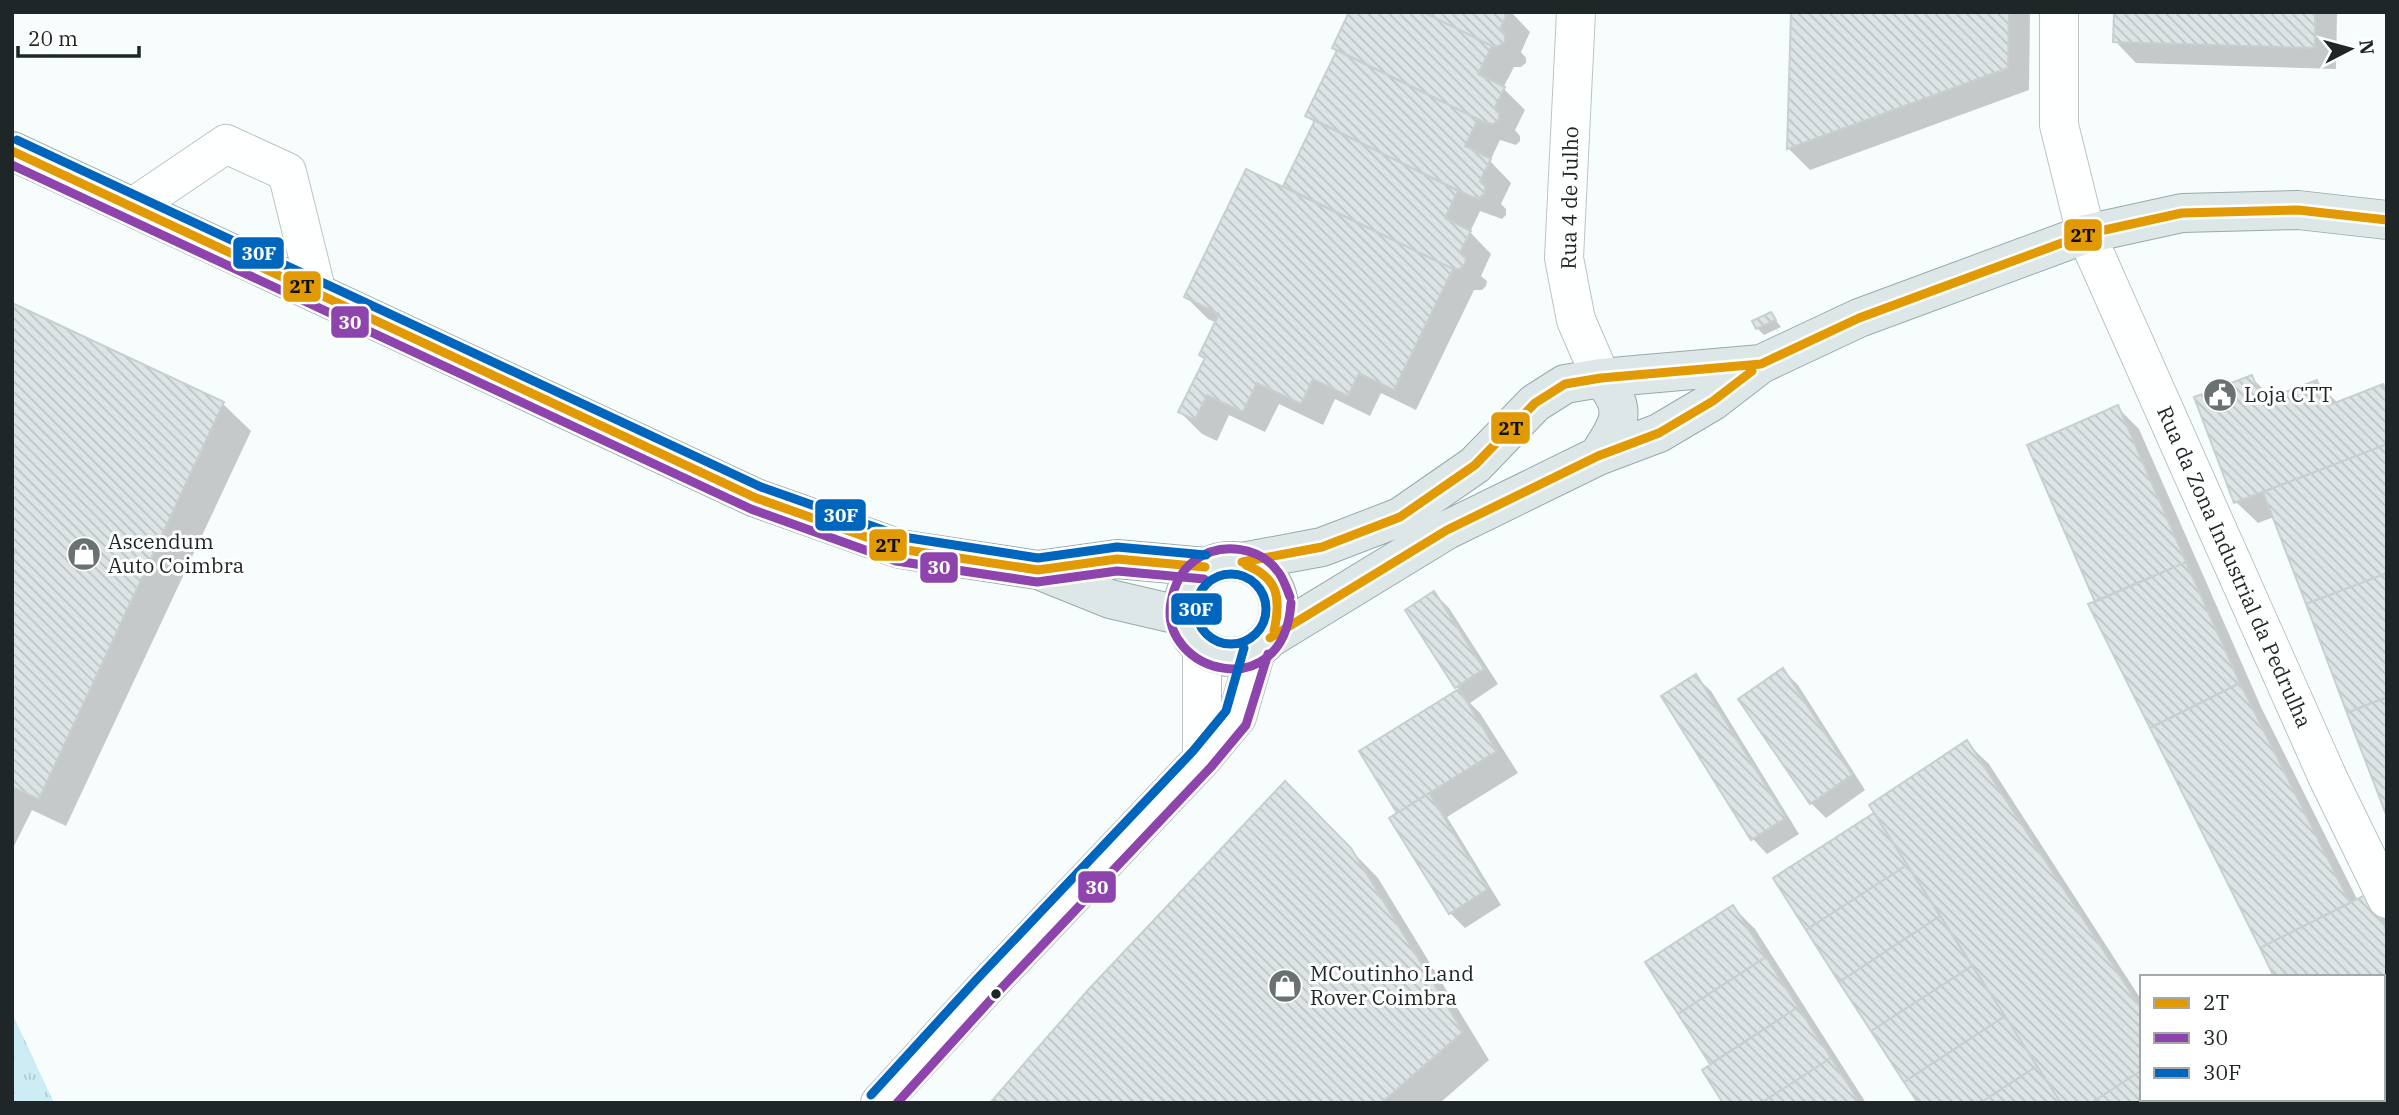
<svg xmlns="http://www.w3.org/2000/svg" width="2399" height="1115" viewBox="0 0 2399 1115" font-family="'IBM Plex Serif',serif">
  <style>
    .grass { fill: url(#grass-tufts) }
    .shadow { fill: #0003 }
    .building { fill: url(#building-back-hatch); stroke: #c8cfd0; stroke-width: 2 }
    .lines { fill: none; stroke-linecap: round; stroke-linejoin: round }
    .minor-casing { stroke: #bdc3c5; stroke-width: 40 }
    .major-casing { stroke: #97aaad; stroke-width: 40 }
    .minor { stroke: #feffff; stroke-width: 38 }
    .major { stroke: #dee7e8; stroke-width: 38 }
    .bus-1-casing { stroke: #fff; stroke-width: 14 }
    .bus-2-casing { stroke: #fff; stroke-width: 14 }
    .bus-3-casing { stroke: #fff; stroke-width: 14 }
    .bus-1 { stroke: #e19904; stroke-width: 9 }
    .bus-2 { stroke: #8e44ad; stroke-width: 9 }
    .bus-3 { stroke: #0065bd; stroke-width: 9 }
    .bus-dot { fill: #1e2628; stroke: #fff; stroke-width: 2.5 }
    .labels { text-anchor: middle; stroke-width: 6; stroke-linejoin: round; paint-order: stroke }
    .street-label { font-size: 21px; fill: #1e2628; stroke: #fff }
    .poi-label { font-size: 21px; fill: #1e2628; stroke: #fff; text-anchor: start }
    .line-badge { stroke: #fff; stroke-width: 2.5 }
    .badge-label { font-size: 19px; text-anchor: middle; font-weight: bold; fill: #fff }
    .pale-badge-label { font-size: 19px; text-anchor: middle; font-weight: bold; fill: #111 }
  </style>
  <defs>
    <pattern id="grass-tufts" width="24" height="20" patternUnits="userSpaceOnUse" patternTransform="scale(1.75)"><rect width="24" height="20" fill="#cdecf3"/><path d="M3 7l-1-3M5 7V3M7 7l1-3M15 17l-1-3M17 17v-4M19 17l1-3" fill="none" stroke="#b0cad0"/></pattern>
    <pattern id="building-back-hatch" width="6" height="6" patternUnits="userSpaceOnUse" patternTransform="scale(1.75)"><rect width="6" height="6" fill="#dde4e5"/><path d="M-1 5l2 2M0 0l6 6M5-1l2 2" fill="none" stroke="#bdc3c4"/></pattern>
  </defs>
  <rect width="100%" height="100%" fill="#f7fcfc"/>
  <path class="grass" d="M12,1013L54,1103H12Z"/>
  <path class="shadow" d="M1351,12H1511L1530,32L1521,52L1526,58V63L1521,67H1514L1503,88L1525,110L1515,130L1520,136V141L1516,145L1500,140L1490,161L1511,183L1501,204L1506,209V215L1502,219L1480,211L1470,232L1491,254L1481,276L1487,281L1486,286L1482,290H1474L1416,410L1381,393L1370,416L1335,399L1323,425L1279,404L1265,432L1229,415L1217,441L1202,434L1180,412L1206,359L1201,354L1217,323L1208,319L1186,297L1283,189L1315,123L1307,115L1338,52L1334,47Z
    M1792,12H2030L2029,90L1810,170L1789,149Z
    M2115,12H2337L2336,69L2136,63L2115,41Z
    M12,305L223,404L251,431L66,826L32,810L13,848Z
    M1771,314L1781,327L1764,335L1757,328Z
    M2251,377L2273,399L2316,382L2338,403L2382,387L2387,391V812L2274,517L2258,523L2236,502Z
    M2117,407L2139,429L2261,707L2358,901L2387,914V1026L2383,1028V977L2097,603Z
    M1434,593L1449,608L1498,684L1470,703L1480,713L1518,773L1447,817L1501,905L1465,928L1450,913L1400,813L1362,752L1460,690L1457,687Z
    M1783,670L1798,685L1865,790L1826,818L1811,803Z
    M1696,677L1711,691L1799,834L1767,854L1753,839Z
    M1967,743L1989,764L2142,1001V1099H2205L2207,1103H1920L1775,879L1876,813Z
    M1313,811L1378,878L1489,1060L1440,1103H992Z
    M1733,907L1755,929L1866,1103H1725L1713,1065L1647,963Z"/>
  <path class="building" d="M1349,12H1423L1492,46L1478,74L1505,87L1495,107L1499,112V119L1494,124L1486,123L1332,48Z
    M1423,12H1508L1500,29L1505,34V41L1499,46H1492Z
    M1791,12H2009L2008,68L1787,149Z
    M2114,12H2315V48L2113,42Z
    M1337,50L1478,119L1465,146L1491,159L1480,181L1485,186V193L1479,198L1472,197L1305,116Z
    M1315,120L1458,191L1445,218L1471,231L1460,252L1466,258L1465,264L1460,269H1453L1283,186Z
    M1246,169L1453,269L1394,390L1359,373L1348,396L1313,379L1301,404L1257,383L1243,412L1207,395L1195,420L1178,412L1205,358L1199,355L1219,314L1184,297Z
    M12,303L224,402L39,799L12,787V557L16,550L12,548Z
    M1771,312L1776,320L1756,329L1752,321Z
    M2252,375L2262,401L2317,380L2327,406L2383,384L2387,395V444L2234,503L2194,397Z
    M2118,405L2186,562L2095,602L2027,445Z
    M2387,444V573L2306,604L2263,492Z
    M2186,562L2240,683L2150,728L2088,604Z
    M2387,573V697L2347,713L2306,604Z
    M1434,591L1484,669L1455,688L1405,610Z
    M1783,668L1852,775L1810,804L1738,699Z
    M1696,674L1786,818L1751,840L1661,696Z
    M2240,683L2350,903L2260,948L2150,728Z
    M1459,689L1497,751L1397,813L1359,751Z
    M2387,697V817L2347,713Z
    M1967,740L2142,1010V1070L2091,1103H2061L1869,805Z
    M1285,781L1351,848L1463,1032L1381,1103H990L1088,990Z
    M1429,793L1488,889L1449,914L1389,818Z
    M1874,813L1907,865L1806,930L1773,878Z
    M1907,865L1940,916L1839,982L1806,930Z
    M2369,893L2387,931V994L2383,995V977H2274L2260,948Z
    M1733,905L1766,957L1678,1014L1645,962Z
    M1940,916L1972,966L1871,1031L1839,982Z
    M1766,957L1798,1007L1710,1064L1678,1014Z
    M1972,966L2005,1016L1904,1082L1871,1031Z
    M1798,1007L1831,1058L1761,1103H1723L1702,1070Z
    M2005,1016L2037,1066L1980,1103H1918L1904,1082Z
    M1831,1058L1860,1103H1761Z
    M2037,1066L2061,1103H1980Z
    M2142,1070V1099H2199L2201,1103H2091Z"/>
  <g class="lines">
    <g class="minor-casing">
      <path id="minor" d="M1576,12L1564,258L1576,320L1601,378
        M2059,12V125L2086,234L2328,778L2387,899
        M133,207L226,144L287,172L317,293
        M1202,759V648
        M880,1103L986,987L1202,759L1237,717L1256,651"/>
    </g>
    <g class="major-casing">
      <path id="major" d="M12,151L756,498L900,549L1038,570L1110,599L1183,616
        M1598,456C1619,424 1630,410 1601,378
        M1183 609a48 48 0 1 1 96 0a48 48 0 1 1-96 0Z
        M1242,562L1322,547L1400,517L1475,465L1535,403L1565,384L1601,378L1761,364
        M1038,570L1117,559L1205,567
        M1270,638L1447,530L1598,456L1659,433L1713,401L1761,364L1859,318L2086,234L2182,213L2298,210L2387,220"/>
    </g>
    <use href="#minor" class="minor"/>
    <use href="#major" class="major"/>
    <g class="bus-1-casing">
      <path id="bus-1" d="M12,151L756,498L900,549L1038,570L1117,559L1205,567
        M1242,562L1322,547L1400,517L1475,465L1535,403L1565,384L1601,378L1761,364L1859,318L2086,234L2182,213L2298,210L2387,220
        M1246,565C1279,578 1281,599 1274,631
        M1270,638L1447,530L1598,456L1659,433L1713,401L1752,371"/>
    </g>
    <g class="bus-2-casing">
      <path id="bus-2" d="M12,165L751,509L896,561L1037,582L1117,571L1204,579
        M1290,597C1287,589 1284,580 1279,573C1260,546 1220,541 1194,561C1181,571 1174,586 1171,602C1158,672 1284,708 1291,603
        M897,1103L995,995L1211,767L1246,725L1268,654"/>
    </g>
    <g class="bus-3-casing">
      <path id="bus-3" d="M17,140L761,487L903,537L1038,558L1117,547L1206,555
        M1196 609a35 35 0 1 1 70 0a35 35 0 1 1-70 0Z
        M871,1095L977,979L1193,751L1226,711L1244,648"/>
    </g>
    <use href="#bus-1" class="bus-1"/>
    <use href="#bus-2" class="bus-2"/>
    <use href="#bus-3" class="bus-3"/>
  </g>
  <defs>
    <g id="civic-disc" transform="scale(1.75)"><circle r="9.5" fill="#6a7172" stroke="#fff"/><path d="M-.6-6.5H3V-4.5H.6V-3L4-1V1h2V6H-6V1h2V-1L-.6-3ZM-1.2 2.5V6h2.4V2.5Z" fill="#fff"/></g>
    <g id="shop-disc" transform="scale(1.75)"><circle r="9.5" fill="#6a7172" stroke="#fff"/><path d="M-5-2.5h2.3a2.7 3.5 0 0 1 5.4 0H5L5.5 6h-11ZM-1.5-2.5h3a1.5 2.3 0 0 0-3 0Z" fill="#fff"/></g>
  </defs>
  <g fill-rule="evenodd">
    <use href="#civic-disc" x="2220" y="395"/>
    <use href="#shop-disc" x="84" y="554"/>
    <use href="#shop-disc" x="1285" y="986"/>
  </g>
  <circle class="bus-dot" cx="996" cy="994" r="6"/>
  <g class="labels">
    <g class="street-label">
      <text transform="translate(1570 198) rotate(-89)" y="7">Rua 4 de Julho</text>
      <text transform="translate(2234 567) rotate(66)" y="7">Rua da Zona Industrial da Pedrulha</text>
    </g>
    <g class="poi-label">
      <text x="2244" y="402">Loja CTT</text>
      <text x="108" y="549">Ascendum<tspan x="108" dy="24">Auto Coimbra</tspan></text>
      <text x="1310" y="981">MCoutinho Land<tspan x="1310" dy="24">Rover Coimbra</tspan></text>
    </g>
  </g>
  <g class="line-badge">
    <rect x="2063" y="218" width="40" height="34" rx="7" fill="#e19904"/>
    <rect x="232" y="236" width="53" height="34" rx="7" fill="#0065bd"/>
    <rect x="282" y="270" width="40" height="33" rx="7" fill="#e19904"/>
    <rect x="330" y="305" width="40" height="34" rx="7" fill="#8e44ad"/>
    <rect x="1490" y="411" width="41" height="34" rx="7" fill="#e19904"/>
    <rect x="814" y="498" width="53" height="34" rx="7" fill="#0065bd"/>
    <rect x="868" y="528" width="40" height="34" rx="7" fill="#e19904"/>
    <rect x="919" y="551" width="40" height="33" rx="7" fill="#8e44ad"/>
    <rect x="1170" y="592" width="53" height="34" rx="7" fill="#0065bd"/>
    <rect x="1077" y="870" width="40" height="34" rx="7" fill="#8e44ad"/>
  </g>
  <g class="badge-label">
    <text x="259" y="260">30F</text>
    <text x="350" y="329">30</text>
    <text x="841" y="522">30F</text>
    <text x="939" y="574">30</text>
    <text x="1196" y="616">30F</text>
    <text x="1097" y="894">30</text>
  </g>
  <g class="pale-badge-label">
    <text x="2083" y="242">2T</text>
    <text x="302" y="293">2T</text>
    <text x="1511" y="435">2T</text>
    <text x="888" y="552">2T</text>
  </g>
  <rect width="2399" height="1115" fill="none" stroke="#1e2628" stroke-width="28"/>
  <rect x="2140" y="975" width="245" height="126" fill="#ffffff" stroke="#a5a8a9" stroke-width="2"/>
  <rect x="2154" y="998" width="35" height="10" fill="#e19904" stroke="#a5a8a9" stroke-width="2"/>
  <text x="2203" y="1010" font-size="21" fill="#1e2628">2T</text>
  <rect x="2154" y="1033" width="35" height="10" fill="#8e44ad" stroke="#a5a8a9" stroke-width="2"/>
  <text x="2203" y="1045" font-size="21" fill="#1e2628">30</text>
  <rect x="2154" y="1068" width="35" height="10" fill="#0065bd" stroke="#a5a8a9" stroke-width="2"/>
  <text x="2203" y="1080" font-size="21" fill="#1e2628">30F</text>
  <g transform="translate(2350 49) rotate(84)" stroke="#ffffff" stroke-width="5" paint-order="stroke">
  <path d="M0-5L12 26L0 18L-12 26Z" fill="#1e2628"/>
  <text y="-10" font-size="19" font-weight="bold" text-anchor="middle" fill="#1e2628">N</text>
  </g>
  <path d="M18 46v10h121v-10" fill="none" stroke="#1e2628" stroke-width="3.5"/>
  <text x="28" y="46" font-size="21" fill="#1e2628" stroke="#ffffff" stroke-width="5" paint-order="stroke">20 m</text>
</svg>
